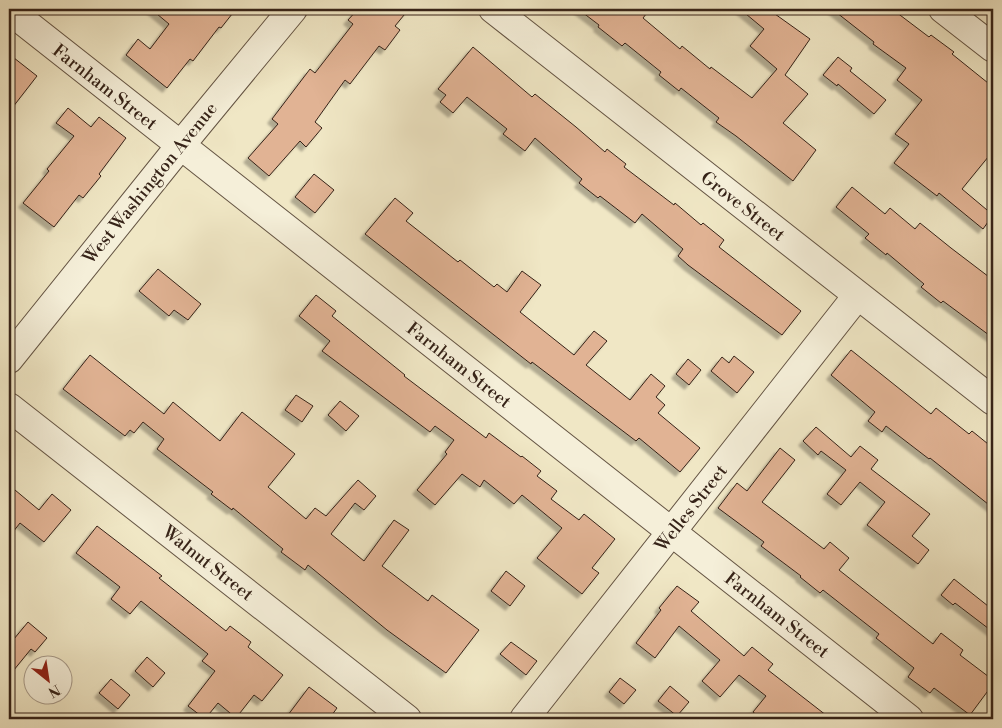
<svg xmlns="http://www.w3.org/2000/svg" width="1002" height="728" viewBox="0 0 1002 728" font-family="'Libre Bodoni',serif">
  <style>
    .building { fill: #e1b394; stroke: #362318; filter: url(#shadow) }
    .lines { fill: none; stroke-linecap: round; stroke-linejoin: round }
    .minor-casing { stroke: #645443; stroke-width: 30 }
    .minor { stroke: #f5efd9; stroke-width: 28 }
    .labels { text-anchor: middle; stroke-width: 5; stroke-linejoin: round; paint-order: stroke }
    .street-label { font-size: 18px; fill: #362318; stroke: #f5efd9 }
  </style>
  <defs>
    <filter id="shadow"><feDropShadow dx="-4.5" dy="4.5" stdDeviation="1" flood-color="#0004"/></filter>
  </defs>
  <rect width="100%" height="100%" fill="#f0e7c5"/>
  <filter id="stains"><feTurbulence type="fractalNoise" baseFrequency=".004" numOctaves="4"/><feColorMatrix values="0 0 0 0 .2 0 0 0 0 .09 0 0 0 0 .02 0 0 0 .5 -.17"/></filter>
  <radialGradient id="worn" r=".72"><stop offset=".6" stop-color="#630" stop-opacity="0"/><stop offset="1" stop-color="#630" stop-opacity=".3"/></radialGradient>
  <path class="building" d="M151,9H236L221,28L219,27L193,61L190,59L167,88L126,55L138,39L150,49L169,24Z
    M358,9H409L395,26L400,30L385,50L379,46L350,84L345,80L315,122L322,128L306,147L300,141L269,176L248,158L278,124L272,119L310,69L315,73L353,24L348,20Z
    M578,9H650L643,18L680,49L682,46L710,69L711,67L752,98L777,69L750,46L764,29L740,9H768L810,39L785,75L808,94L783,123L816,150L793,181L736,136L716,122L719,118L681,88L679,91L659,75L661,72L625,43L622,46L598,27L599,25Z
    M832,9H892L929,37L931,35L954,52L952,54L993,87V151L962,189L993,215L983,229L939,193L937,196L894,163L909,144L895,134L922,100L897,80L906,68L873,44L874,42Z
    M473,47L532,97L535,94L576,127L605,152L607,149L626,164L624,167L674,205L675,203L701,225L703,223L724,240L719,247L801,311L782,335L688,265L678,256L683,249L642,214L635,223L600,196L598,198L579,183L582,179L535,138L525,151L503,134L507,129L467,97L453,113L440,102L446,95L438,89Z
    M9,54L37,76L9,112Z
    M838,57L852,68L850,71L886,100L874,114L838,84L837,86L823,75Z
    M68,108L91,127L99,117L126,138L99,174L101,176L83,198L79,195L54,227L23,203L49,171L47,169L74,136L56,123Z
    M314,174L334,190L315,213L295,197Z
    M852,187L885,214L890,208L915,229L920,223L951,248L993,280V338L943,301L941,303L921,287L924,284L887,253L886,255L865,238L869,234L836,207Z
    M395,198L413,213L406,221L458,262L460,260L494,287L497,284L507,292L522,271L541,285L520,312L574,355L594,331L607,341L586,365L630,400L651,374L665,386L656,397L665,405L658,413L700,448L680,472L639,438L636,441L532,362L531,364L365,234Z
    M158,269L201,304L188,320L174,310L169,316L139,291Z
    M316,295L336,311L332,316L405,375L404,376L486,438L489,433L521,457L522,456L541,471L537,476L557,491L551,499L579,520L584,514L615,539L592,568L599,573L582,594L537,558L562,528L522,495L514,504L484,480L480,487L462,474L435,505L417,490L447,454L445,452L454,440L435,426L430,432L322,351L330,341L299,316Z
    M851,350L931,414L936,408L969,434L972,431L993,448V508L930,458L929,459L886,426L882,432L868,421L875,412L831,375Z
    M90,355L164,414L173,402L220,441L242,412L295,454L268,487L306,519L315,508L326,516L358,480L376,496L364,510L355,503L331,534L364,561L394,520L409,530L382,566L428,601L432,595L479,630L446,673L387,630L308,565L305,570L281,552L283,549L233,508L232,510L211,494L213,492L157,449L164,439L143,422L134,433L130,430L125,436L63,389Z
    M734,356L754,372L737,393L711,371L722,357L729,363Z
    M688,359L701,370L689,385L676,374Z
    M296,395L313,406L302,422L285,410Z
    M340,401L359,416L346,431L328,415Z
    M816,427L851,457L860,446L878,460L871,469L930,514L912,536L929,550L918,564L867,525L885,502L860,482L841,505L827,494L846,470L821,451L818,455L803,441Z
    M780,448L795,460L762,502L824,549L830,542L849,558L839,570L933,644L941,633L963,650L960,655L993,680V684L970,715L934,688L930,693L908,677L914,668L876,638L879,634L823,590L820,593L800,577L801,576L761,546L764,542L718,508L737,483L747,491Z
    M9,485L39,510L52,494L71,510L44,542L20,523L9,537Z
    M97,526L162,576L159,578L226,631L230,626L251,642L248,647L283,675L262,701L254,695L236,718L218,703L205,719L188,706L215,671L202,661L208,654L141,601L130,614L111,599L120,587L76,553Z
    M506,571L525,586L510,606L491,591Z
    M954,579L993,610V632L955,603L953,605L941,595Z
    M677,586L699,602L691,611L744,656L752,647L773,664L768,670L831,719H762L753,712L766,696L739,675L720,697L702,681L720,660L679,626L655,658L636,643L661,610L659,608Z
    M28,622L47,638L35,652L31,649L9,676V645Z
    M511,642L537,661L526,675L500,654Z
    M147,657L165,673L153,687L135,671Z
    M620,678L636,690L624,704L609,692Z
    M111,679L130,695L118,709L99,693Z
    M670,686L689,702L677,716L658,701Z
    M309,687L337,708L329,719H285Z"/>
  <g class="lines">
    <g class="minor-casing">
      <path id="minor" d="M493,9L993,401
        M943,9L993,48
        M9,10L909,719
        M9,359L180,146L293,9
        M9,407L407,719
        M524,719L857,296"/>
    </g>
    <use href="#minor" class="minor"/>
  </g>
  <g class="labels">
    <g class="street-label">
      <text transform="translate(105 87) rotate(38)" y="6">Farnham Street</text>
      <text transform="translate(150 183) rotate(-51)" y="6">West Washington Avenue</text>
      <text transform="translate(743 206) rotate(38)" y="6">Grove Street</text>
      <text transform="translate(459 365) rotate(38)" y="6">Farnham Street</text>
      <text transform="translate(691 508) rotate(-52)" y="6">Welles Street</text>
      <text transform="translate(208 563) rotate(38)" y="6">Walnut Street</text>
      <text transform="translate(777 615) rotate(38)" y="6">Farnham Street</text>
    </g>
  </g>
  <rect width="1002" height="728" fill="none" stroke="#f0e7c5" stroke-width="30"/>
  <rect x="10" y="10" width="982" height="708" fill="none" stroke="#362318" stroke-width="2.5"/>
  <rect x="15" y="15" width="972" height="698" fill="none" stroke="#362318"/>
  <g transform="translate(48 680) rotate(150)"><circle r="24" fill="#f5efd9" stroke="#a99d8c"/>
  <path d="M0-4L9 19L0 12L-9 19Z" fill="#8f2418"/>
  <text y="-8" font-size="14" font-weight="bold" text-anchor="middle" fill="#362318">N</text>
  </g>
  <rect width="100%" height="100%" filter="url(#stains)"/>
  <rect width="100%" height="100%" fill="url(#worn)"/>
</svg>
